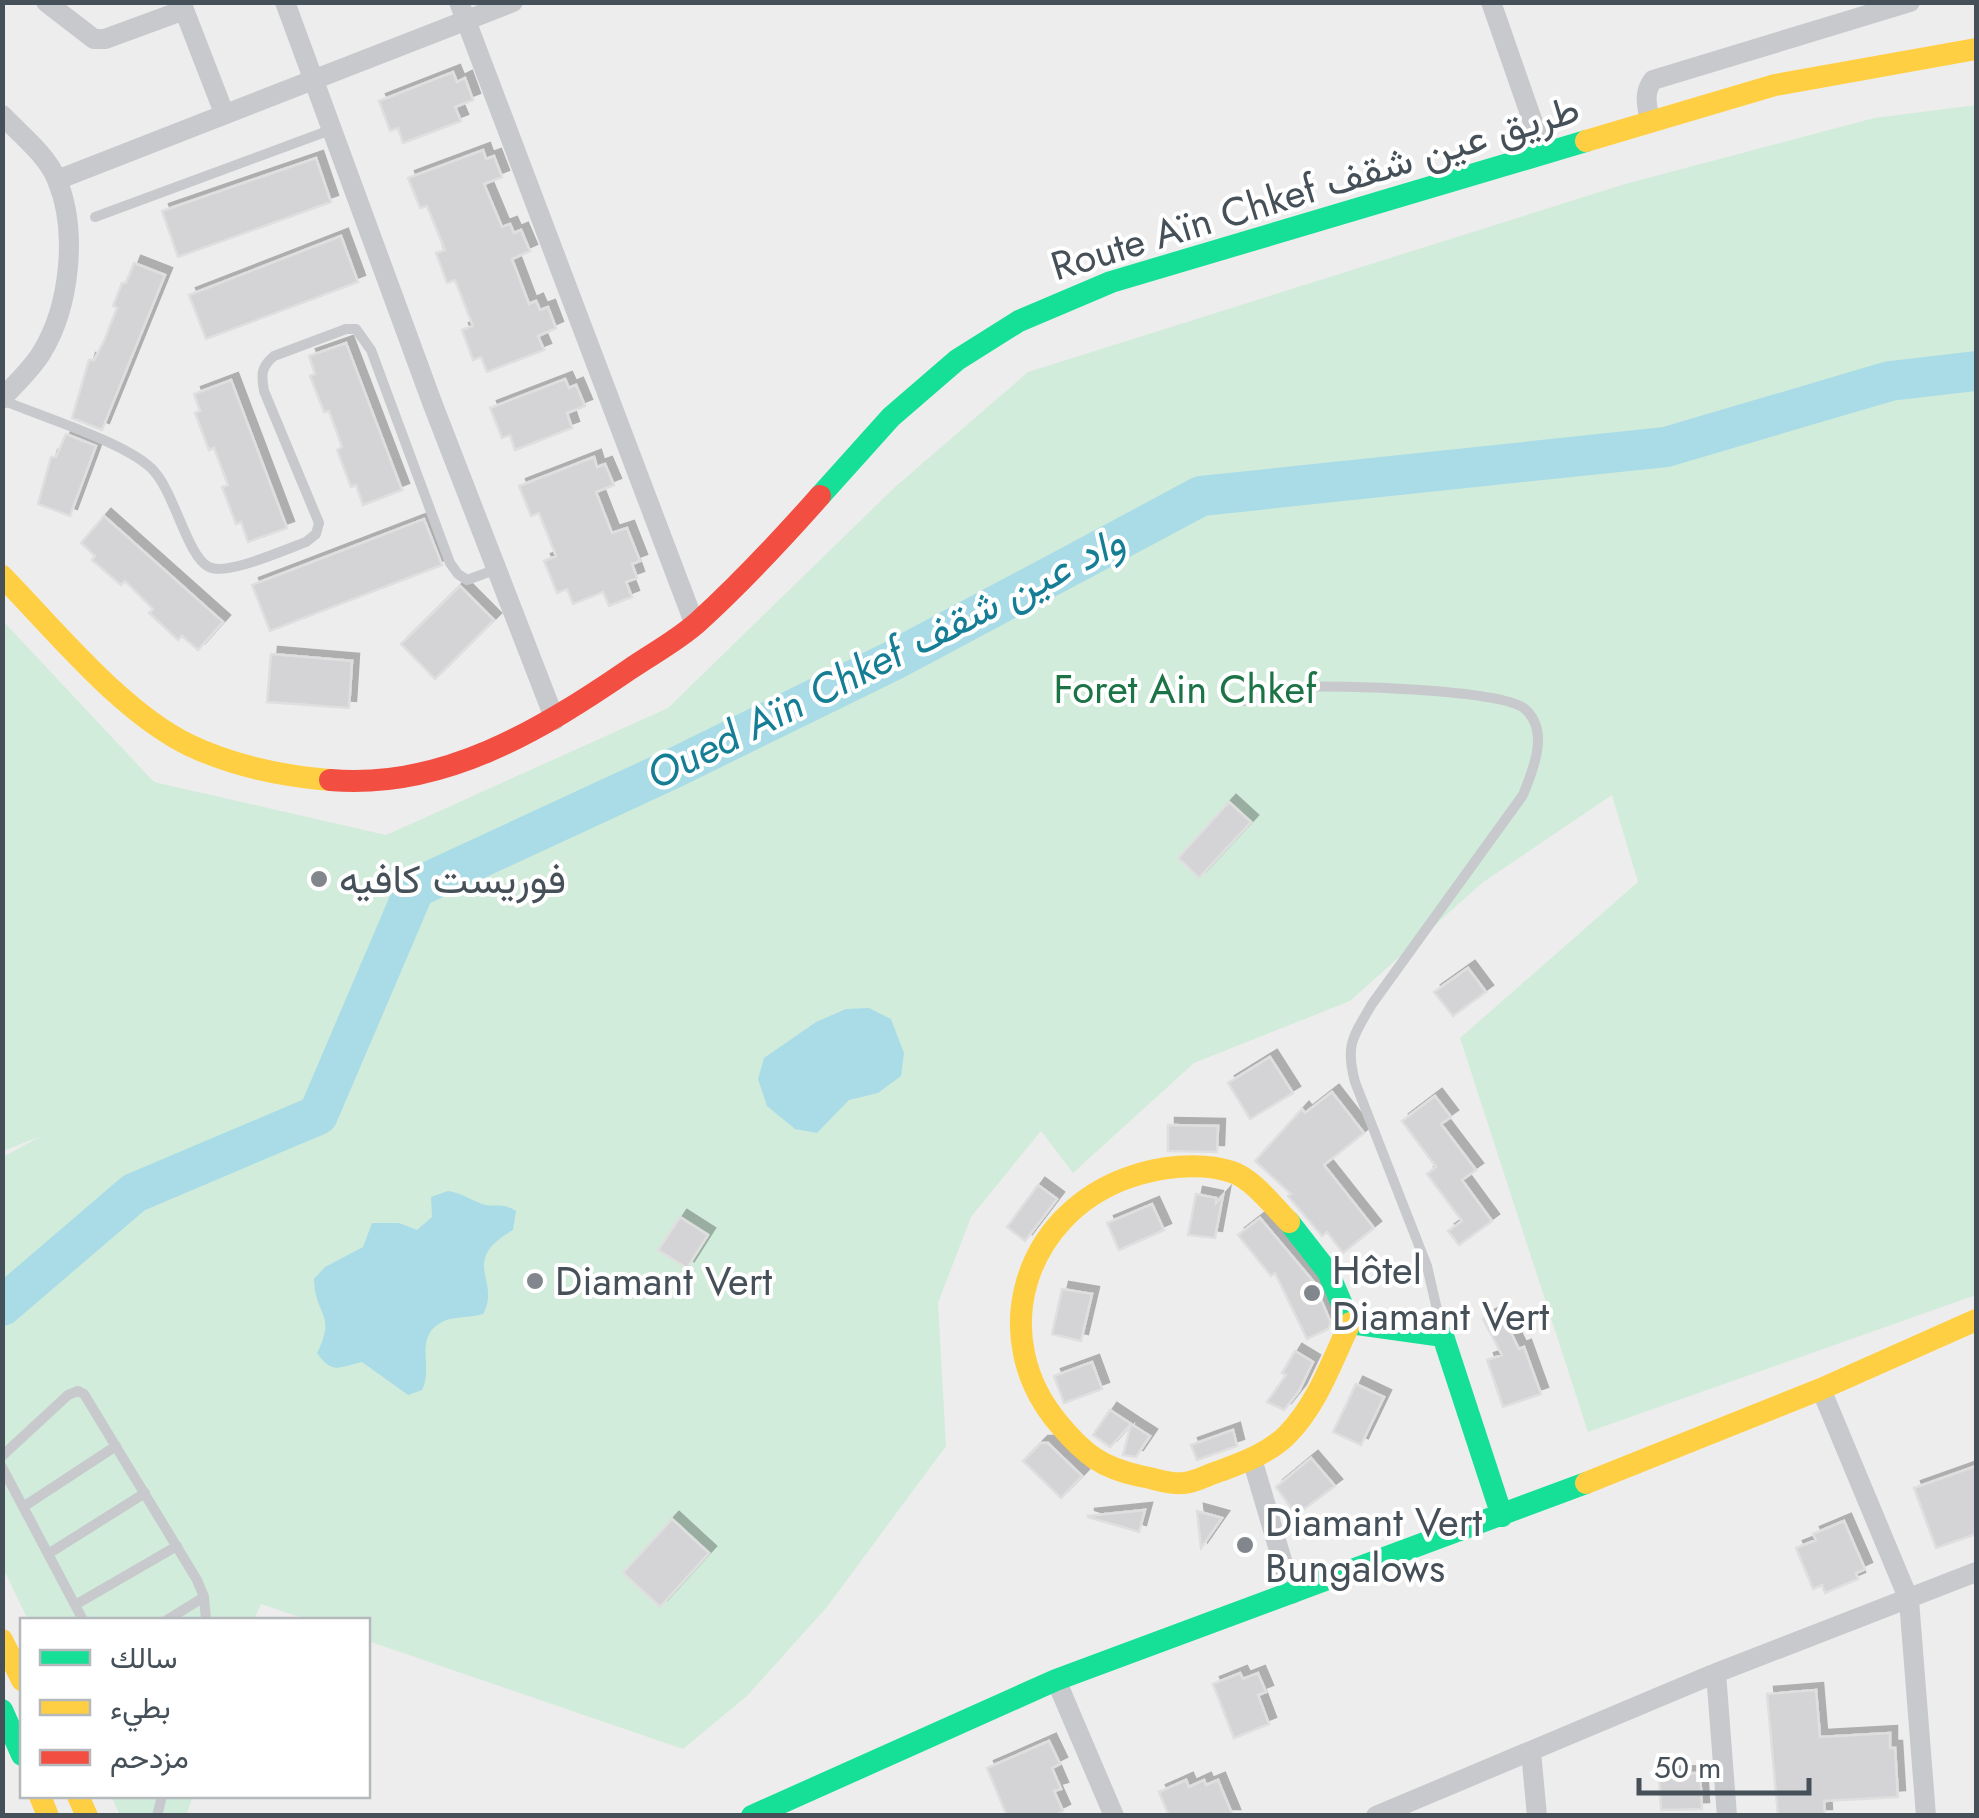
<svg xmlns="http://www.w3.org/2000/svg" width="1979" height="1818" viewBox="0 0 1979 1818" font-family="Jost,Vazirmatn,sans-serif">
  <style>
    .green { fill: #d2ecdb }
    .water { fill: #a9dce7 }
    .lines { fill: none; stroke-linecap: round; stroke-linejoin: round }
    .river { stroke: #a9dce7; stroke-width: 40 }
    .building { fill: #d4d4d6; stroke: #dfdfe0; stroke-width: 2.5; filter: url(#shadow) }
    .lane { stroke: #c7c9cc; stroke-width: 10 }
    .street { stroke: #c7c9cc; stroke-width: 20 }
    .fast { stroke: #16e098; stroke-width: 22 }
    .slow { stroke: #ffcf43; stroke-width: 22 }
    .jam { stroke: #f24e42; stroke-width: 22 }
    .poi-dot { fill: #81878c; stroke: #fff; stroke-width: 4 }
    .labels { text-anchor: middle; stroke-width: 8; stroke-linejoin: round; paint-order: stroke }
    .street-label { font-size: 40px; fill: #465058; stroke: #fff }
    .park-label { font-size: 40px; fill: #1c7446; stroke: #fff }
    .poi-label { font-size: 40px; fill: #465058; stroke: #fff; text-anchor: start }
    .water-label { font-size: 42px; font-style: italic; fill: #157e95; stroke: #fff }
  </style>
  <defs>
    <filter id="shadow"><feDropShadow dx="7" dy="-7" stdDeviation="0" flood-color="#0004"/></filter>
  </defs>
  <rect width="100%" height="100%" fill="#eeeded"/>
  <path class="green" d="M1976,105V1295L1588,1432L1460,1038L1638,882L1612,795L1482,883L1350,1001L1194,1063L1073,1173L1041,1131L971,1217L938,1303L946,1446L827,1607L747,1696L683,1749L368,1641V1620H308L261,1604L254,1620H28L3,1568V1157L39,1137L3,1151V621L154,782L386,835L668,708L895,487L1028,372L1625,184L1874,118Z
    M111,1796H193L186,1816L120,1815Z"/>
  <path class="water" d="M869,1008L891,1019L904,1053L901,1076L878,1093L849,1100L817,1133L795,1129L767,1106L758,1079L764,1058L816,1022L846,1009Z
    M448,1191C462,1193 469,1199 482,1204C495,1208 503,1202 516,1211L513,1230C458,1262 502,1280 483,1314C471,1318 453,1316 442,1322C413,1337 434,1368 422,1390L408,1395L362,1362C340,1367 332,1375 317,1353C337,1313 315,1317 314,1279L325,1267L363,1247L372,1223H399L417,1230L432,1217L431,1197Z"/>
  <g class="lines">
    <path class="river" d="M2,1306L134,1193L318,1115L415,888L674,768L894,660L1201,496L1666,447L1890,381L1976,371"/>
  </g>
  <path class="building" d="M453,72L457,82L465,78L473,100L455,107L461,121L403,143L398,128L390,131L379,101Z
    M483,150L486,159L494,156L502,177L484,184L502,227L510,224L514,233L521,230L530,251L512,259L529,304L536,301L540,310L548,307L556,328L538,336L544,350L487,372L481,357L473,360L462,330L473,326L455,280L447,283L436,253L445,250L427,206L420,208L408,178Z
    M316,158L331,202L178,257L162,211Z
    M341,236L358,282L206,339L189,295Z
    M134,263L165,275L102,430L72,418L89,360H94L104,341L117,308L113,306L122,283H126Z
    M346,343L402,490L363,505L356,485L351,487L337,450L342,447L336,430L329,411L324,412L310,376L315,374L309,356Z
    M565,379L569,388L576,385L585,406L567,413L572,428L515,450L510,435L502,438L490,408Z
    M231,380L287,528L248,542L241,522L236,524L222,487L228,485L214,448L209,450L195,413L200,411L194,394Z
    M66,434L96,446L70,516L38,504L51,457H56Z
    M594,457L597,467L605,464L614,485L596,492L612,533L627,528L640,561L632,564L637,578L626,582L632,597L609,606L603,592L573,604L567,589L557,593L544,561L556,556L539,513L531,516L519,486Z
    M104,516L223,622L198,650L182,636L178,640L149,613L153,609L125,581L121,585L92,560L95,556L81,543Z
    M424,519L442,565L270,631L252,585Z
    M460,586L494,620L435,679L401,644Z
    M271,654L352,661L349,708L267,702Z
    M1229,802L1251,822L1199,878L1178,858Z
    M1468,968L1486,992L1453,1016L1434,992Z
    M1270,1057L1293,1093L1250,1119L1228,1083Z
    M1332,1092L1364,1133L1324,1165L1374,1228L1343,1253L1327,1232L1322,1236L1288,1196L1291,1194L1255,1161L1302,1109L1305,1113Z
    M1435,1096L1451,1117L1441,1124L1476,1170L1462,1180L1492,1221L1459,1245L1448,1231L1462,1221L1427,1174L1436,1167L1402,1121Z
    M1168,1125L1218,1126L1217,1152L1168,1151Z
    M1038,1185L1057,1199L1025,1241L1007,1227Z
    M1196,1194L1216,1198V1203L1223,1195L1215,1238L1188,1235Z
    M1152,1204L1164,1230L1119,1250L1107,1223Z
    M680,1217L708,1235L687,1268L658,1250Z
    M1260,1218L1313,1281L1331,1323L1328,1329L1307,1339L1275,1273L1271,1276L1238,1235Z
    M1062,1289L1092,1294L1081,1341L1052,1334Z
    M1500,1311L1519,1349L1524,1347L1541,1394L1503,1407L1487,1360L1502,1355L1483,1319Z
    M1295,1351L1313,1362L1299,1391L1284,1410L1267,1402L1286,1375L1282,1373Z
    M1092,1362L1102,1389L1064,1403L1054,1376Z
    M1356,1384L1384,1397L1361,1445L1333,1432Z
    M1110,1410L1131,1424L1110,1447L1093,1435Z
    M1131,1424L1150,1436L1136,1457L1123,1455Z
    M1233,1430L1237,1446L1197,1460L1191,1445Z
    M1041,1443H1048L1082,1476L1061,1498L1023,1461Z
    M1311,1458L1335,1486L1296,1515L1276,1487Z
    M1976,1466V1534L1936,1548L1914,1488Z
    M1145,1510L1139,1532L1088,1517V1516Z
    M1197,1511L1222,1518L1201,1548Z
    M672,1519L709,1553L660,1607L623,1573Z
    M1844,1521L1865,1569L1856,1573L1858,1579L1825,1593L1822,1585L1813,1589L1796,1548L1816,1540L1813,1534Z
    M1240,1673L1243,1679L1258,1673L1266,1692L1258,1695L1269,1724L1234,1738L1213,1684Z
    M1816,1690L1820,1737L1890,1733V1748H1895L1898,1797L1824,1801L1825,1816H1778L1767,1694Z
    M1049,1741L1060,1764L1052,1768L1061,1789L1054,1791L1063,1811L1053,1816H1007L987,1768Z
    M1700,1773L1702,1809L1661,1810L1659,1774Z
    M1186,1780L1189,1787L1204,1780L1206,1785L1218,1780L1233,1816H1169L1159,1792Z"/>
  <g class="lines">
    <path class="lane" d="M95,217L333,129
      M2,400C40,416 124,442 151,468C174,489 187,557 209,567C227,576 286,549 306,542L316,534L319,523L264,391C261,374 261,367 274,356L346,329H356L371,350L450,563L458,574L467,580L497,569
      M1245,701C1262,696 1280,688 1297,687C1334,685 1502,689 1525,709C1550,731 1533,770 1523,795L1372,1004C1353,1037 1345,1044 1355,1082L1427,1266L1442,1331
      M2,1456L68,1395L78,1391L84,1394L197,1580L204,1597L206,1620
      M2,1467L83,1620
      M23,1507L116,1446
      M48,1554L145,1493
      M75,1605L177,1546
      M167,1620L204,1597
      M157,1816L162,1796"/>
    <path class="street" d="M46,2L94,39H105L184,10
      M181,2L224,113
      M285,2L433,405L555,720
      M459,2L695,625
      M1491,2L1544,154
      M2,115C20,134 47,155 57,180C78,230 70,306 42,352C32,369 15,384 2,399
      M1650,122C1647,106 1643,93 1653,80L1910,2
      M57,180L513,2
      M1821,1389L1909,1600L1926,1816
      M1252,1459L1292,1594
      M1716,1673L1727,1816
      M1056,1680L1114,1816
      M1531,1752L1537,1816
      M1376,1816L1716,1673L1976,1572"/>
    <path class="fast" d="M820,496L891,417L957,360L1019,321L1111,282L1586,141
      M1289,1222L1328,1272L1350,1323L1443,1336L1502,1516
      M2,1710L22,1755
      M752,1816L1056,1680L1586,1483"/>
    <path class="slow" d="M1586,141L1775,85L1976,49
      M2,576C55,630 121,712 189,745C233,766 282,776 330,780
      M1289,1222C1273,1206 1253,1179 1232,1172C1200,1161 1157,1167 1127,1178C1023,1216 986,1338 1059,1424C1084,1454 1102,1468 1140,1476C1153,1478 1171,1485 1184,1483C1196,1482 1209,1474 1220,1471C1244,1462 1269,1453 1287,1435C1317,1405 1332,1361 1350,1323
      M1586,1483L1821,1389L1976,1320
      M2,1640L22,1680
      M40,1796L48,1816
      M78,1796L87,1816"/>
    <path class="jam" d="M330,780C442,790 541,730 630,669C652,654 678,640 698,622C742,582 781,540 820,496"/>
  </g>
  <g class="poi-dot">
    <circle cx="319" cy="879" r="10"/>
    <circle cx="535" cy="1281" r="10"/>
    <circle cx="1312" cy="1293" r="10"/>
    <circle cx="1245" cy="1545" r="10"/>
  </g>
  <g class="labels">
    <g class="street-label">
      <text transform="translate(1315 187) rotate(-17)" y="14">Route Aïn Chkef طريق عين شقف</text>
    </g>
    <g class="park-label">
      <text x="1185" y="703">Foret Ain Chkef</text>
    </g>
    <g class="poi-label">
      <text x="339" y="893">فوريست كافيه</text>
      <text x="1332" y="1284">Hôtel<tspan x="1332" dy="46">Diamant Vert</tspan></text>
      <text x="555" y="1295">Diamant Vert</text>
      <text x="1265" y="1536">Diamant Vert<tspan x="1265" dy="46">Bungalows</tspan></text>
    </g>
    <g class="water-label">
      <text transform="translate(885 657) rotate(-27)" y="15">Oued Aïn Chkef واد عين شقف</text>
    </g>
  </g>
  <rect width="1979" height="1818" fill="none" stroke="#465058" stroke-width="10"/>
  <rect x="20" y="1618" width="350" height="180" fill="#ffffff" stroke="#b5b9bc" stroke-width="2.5"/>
  <rect x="40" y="1650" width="50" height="15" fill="#16e098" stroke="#b5b9bc" stroke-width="2.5"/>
  <text x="110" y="1668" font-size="30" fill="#465058">سالك</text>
  <rect x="40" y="1700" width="50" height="15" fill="#ffcf43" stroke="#b5b9bc" stroke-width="2.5"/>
  <text x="110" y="1718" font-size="30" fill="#465058">بطيء</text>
  <rect x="40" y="1750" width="50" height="15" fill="#f24e42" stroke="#b5b9bc" stroke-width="2.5"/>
  <text x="110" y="1768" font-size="30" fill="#465058">مزدحم</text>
  <path d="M1639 1778v15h170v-15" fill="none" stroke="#465058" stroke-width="5"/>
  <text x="1654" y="1778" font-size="30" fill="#465058" stroke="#ffffff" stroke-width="8" paint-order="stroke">50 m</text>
</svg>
